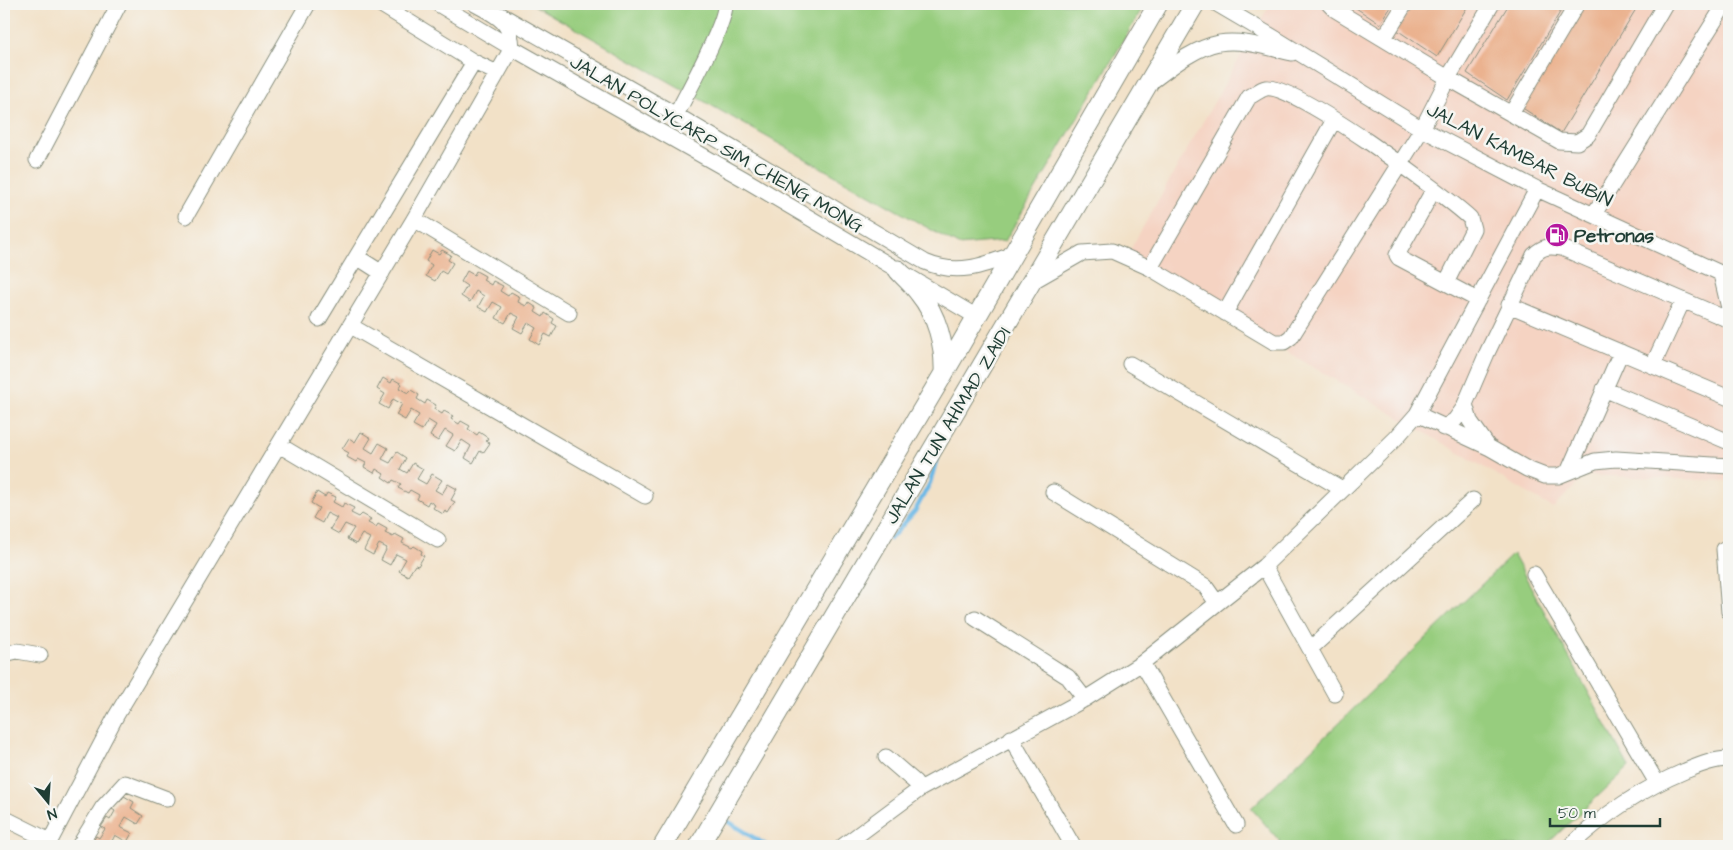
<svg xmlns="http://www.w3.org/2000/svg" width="1733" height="850" viewBox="0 0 1733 850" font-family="'Architects Daughter',sans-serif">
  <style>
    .built { fill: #f5d3c2 }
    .green { fill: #97cd7e; stroke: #5b8559 }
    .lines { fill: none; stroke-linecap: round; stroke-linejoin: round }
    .stream { stroke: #6db9e6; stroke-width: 4.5 }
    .building { fill: #ebb28f }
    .minor-casing { stroke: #888f7e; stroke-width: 17 }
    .major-casing { stroke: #888f7e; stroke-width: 21 }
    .minor { stroke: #fff; stroke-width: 15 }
    .major { stroke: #fff; stroke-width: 19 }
    .labels { text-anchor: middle; stroke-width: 5; stroke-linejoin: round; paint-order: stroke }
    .street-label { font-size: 19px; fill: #1f3d34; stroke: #f6f6f2 }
    .poi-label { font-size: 19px; font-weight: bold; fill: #1f3d34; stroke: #f6f6f2; text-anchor: start }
  </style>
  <rect width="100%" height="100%" fill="#f6f6f2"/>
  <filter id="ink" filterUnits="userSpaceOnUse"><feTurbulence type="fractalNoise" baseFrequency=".02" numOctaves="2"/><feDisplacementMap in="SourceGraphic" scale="10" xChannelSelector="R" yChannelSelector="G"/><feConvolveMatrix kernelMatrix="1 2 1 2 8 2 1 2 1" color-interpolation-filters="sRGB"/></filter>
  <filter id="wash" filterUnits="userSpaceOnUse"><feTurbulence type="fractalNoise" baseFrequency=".0096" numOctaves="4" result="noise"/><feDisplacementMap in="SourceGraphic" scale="20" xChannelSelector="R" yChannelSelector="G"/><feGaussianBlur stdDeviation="1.12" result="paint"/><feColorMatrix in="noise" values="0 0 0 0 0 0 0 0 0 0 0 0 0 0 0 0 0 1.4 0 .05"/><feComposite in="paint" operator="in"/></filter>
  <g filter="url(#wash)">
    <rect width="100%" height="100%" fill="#f2e1c7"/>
    <path class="built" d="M1270,4H1729V481L1586,475L1553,508L1126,257Z"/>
    <path class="green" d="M532,4H1145L1005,241L958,245Z
      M1513,554L1629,767L1545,846H1284L1251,808Z"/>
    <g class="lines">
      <path class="stream" d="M890,539L915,511L930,483L937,458
        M726,816L724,819L767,846"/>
    </g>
    <g id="blocks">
      <path class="building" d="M1350,4H1393L1380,24Z
        M1413,4H1469L1437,57L1397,30Z
        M1509,4H1565L1507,100L1467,73Z
        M1584,4H1639L1561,133L1521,107Z
        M432,250L439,254L442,250L451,255L448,260L453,263L446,274L441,271L435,281L426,276L432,265L426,261Z
        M467,271L474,275L476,271L485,276L483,280L491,285L493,281L503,286L500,291L508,296L511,292L520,297L518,302L526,306L528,302L537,308L535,312L543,317L545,313L554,319L552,323L557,326L551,337L545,334L539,345L530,339L536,328L528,323L522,333L513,328L519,317L511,313L505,323L496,318L502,307L493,302L487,312L478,307L484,296L476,291L470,302L461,296L467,286L461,282Z
        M383,378L391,383L393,379L402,384L399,388L408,393L411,390L419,395L417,399L425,404L427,400L436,405L434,409L442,414L444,411L453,416L451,419L459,424L461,421L470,426L468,429L477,435L479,432L488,438L486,441L490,443L483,453L480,451L473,463L465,458L471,446L462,440L455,451L446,446L453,435L445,430L438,441L430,436L436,425L428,420L422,430L413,425L419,415L411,410L405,420L396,415L402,404L393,399L388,409L379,404L385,394L377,389Z
        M361,432L371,438L365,448L373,453L379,443L388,448L382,459L390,463L397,452L406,458L400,469L407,473L413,463L423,469L417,479L426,484L432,474L442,480L435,490L442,494L448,484L457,489L451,500L455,502L448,513L445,511L443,514L433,508L435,505L429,501L427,505L417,499L419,495L410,490L408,493L398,488L401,484L393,480L391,483L382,477L384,474L376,469L374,473L364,467L366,463L358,459L356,462L347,457L349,453L342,449L349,438L355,442Z
        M317,492L325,497L327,493L336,497L333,502L342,507L344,503L354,508L351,513L359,517L362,514L371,519L368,523L376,527L378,524L387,529L385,533L393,537L395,534L404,539L402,543L412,548L414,546L422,551L421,554L424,556L418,566L415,565L408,576L399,571L406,559L396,554L390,565L381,560L387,548L379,544L373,555L364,550L370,538L362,534L356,544L347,539L354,528L345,524L339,534L330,529L337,518L327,513L322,523L313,518L319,508L311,503Z
        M124,796L134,802L131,808L143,816L138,824L126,817L120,827L132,833L127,842L115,835L110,845L113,846L91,845L96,836L99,838L105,829L101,827L107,818L110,820L115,811L112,809L117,800L120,802Z"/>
    </g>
  </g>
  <g filter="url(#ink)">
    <use href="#blocks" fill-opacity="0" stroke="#888f7e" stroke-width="1"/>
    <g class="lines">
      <g class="minor-casing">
        <path id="minor" d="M380,4L474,62L497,73
          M438,4L512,48L744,179L977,317
          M1217,4L1273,37L1422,129L1537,189L1729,277
          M1329,4L1334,9L1448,78L1559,141L1577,142L1588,135L1665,4
          M501,15L676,115L925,262C957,276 983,266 1014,254
          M1384,38L1405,4
          M1151,82C1171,67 1194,48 1219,43C1242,39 1269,48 1292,53
          M1511,114L1577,4
          M676,115C686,95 727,22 725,4
          M37,160L119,4
          M1434,189L1397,255L1399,258L1446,283
          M1594,214L1725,4
          M186,216L308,4
          M414,219L569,313
          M357,257L382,273
          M1150,268L1249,97C1254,95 1260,89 1266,88C1294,83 1444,194 1470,218L1473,229L1446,283L1478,300
          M1721,274L1729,308
          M1033,281L1082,253L1112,251L1150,268L1274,342H1284L1291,337L1422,129L1448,78L1492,4
          M1509,305L1729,398
          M1225,313L1334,120
          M319,319L474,62
          M351,326L645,496
          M1130,364L1342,489
          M1653,365L1683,300
          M1604,389L1729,442
          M1465,404L1470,421L1487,445
          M1417,414L1490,448L1527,469L1545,476H1558L1595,461L1616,459L1729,466
          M1443,428L1455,420L1463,409L1487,353L1534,255C1543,246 1549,246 1562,248L1729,320
          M279,445L438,540
          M1569,470L1621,352
          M1053,492L1205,586L1217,603
          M1724,549L1729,612
          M1264,566L1335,694
          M1534,574L1657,783
          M975,618L1068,677L1085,699
          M1310,649L1473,500
          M4,654L17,651L40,655
          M1142,663L1236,825
          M1011,738L1073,846
          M886,757L915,782L920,789
          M4,818L50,841L49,846
          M50,841L116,716L414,219L512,48C511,21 497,16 475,4
          M79,846L103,807L125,783L167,799
          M843,846L920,789L1085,699L1142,663L1264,566L1396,438L1417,414L1537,189
          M1570,846C1604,814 1642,789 1685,771C1700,765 1714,759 1729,759"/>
      </g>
      <g class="major-casing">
        <path id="major" d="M898,270C905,278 913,285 919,293C937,315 945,345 944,373
          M663,846L944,373L1158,4
          M699,846L1195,4"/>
      </g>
      <use href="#minor" class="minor"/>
      <use href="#major" class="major"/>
    </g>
  </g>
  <defs>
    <g id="fuel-disc" transform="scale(1.25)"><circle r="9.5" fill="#b5179e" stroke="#f6f6f2"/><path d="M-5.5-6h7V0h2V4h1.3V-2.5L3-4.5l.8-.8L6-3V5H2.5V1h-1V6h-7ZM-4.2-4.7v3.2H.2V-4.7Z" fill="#fff"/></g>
  </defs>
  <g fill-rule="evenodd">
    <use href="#fuel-disc" x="1557" y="235"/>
  </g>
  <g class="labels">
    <g class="street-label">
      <text transform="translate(717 143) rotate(30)" y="7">JALAN POLYCARP SIM CHENG MONG</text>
      <text transform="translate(1520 154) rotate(27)" y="7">JALAN KAMBAR BUBIN</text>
      <text transform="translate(947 425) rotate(-59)" y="7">JALAN TUN AHMAD ZAIDI</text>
    </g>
    <g class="poi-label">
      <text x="1574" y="242">Petronas</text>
    </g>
  </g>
  <rect width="1733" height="850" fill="none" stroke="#f6f6f2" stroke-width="20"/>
  <g transform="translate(48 802) rotate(162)" stroke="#f6f6f2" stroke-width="4" paint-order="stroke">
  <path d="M0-4L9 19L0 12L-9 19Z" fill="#1f3d34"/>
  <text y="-8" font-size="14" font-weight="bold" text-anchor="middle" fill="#1f3d34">N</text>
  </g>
  <path d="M1550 818v8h110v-8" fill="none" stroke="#1f3d34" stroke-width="2.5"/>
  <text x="1558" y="818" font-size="15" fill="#1f3d34" stroke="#f6f6f2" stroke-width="4" paint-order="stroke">50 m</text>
</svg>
